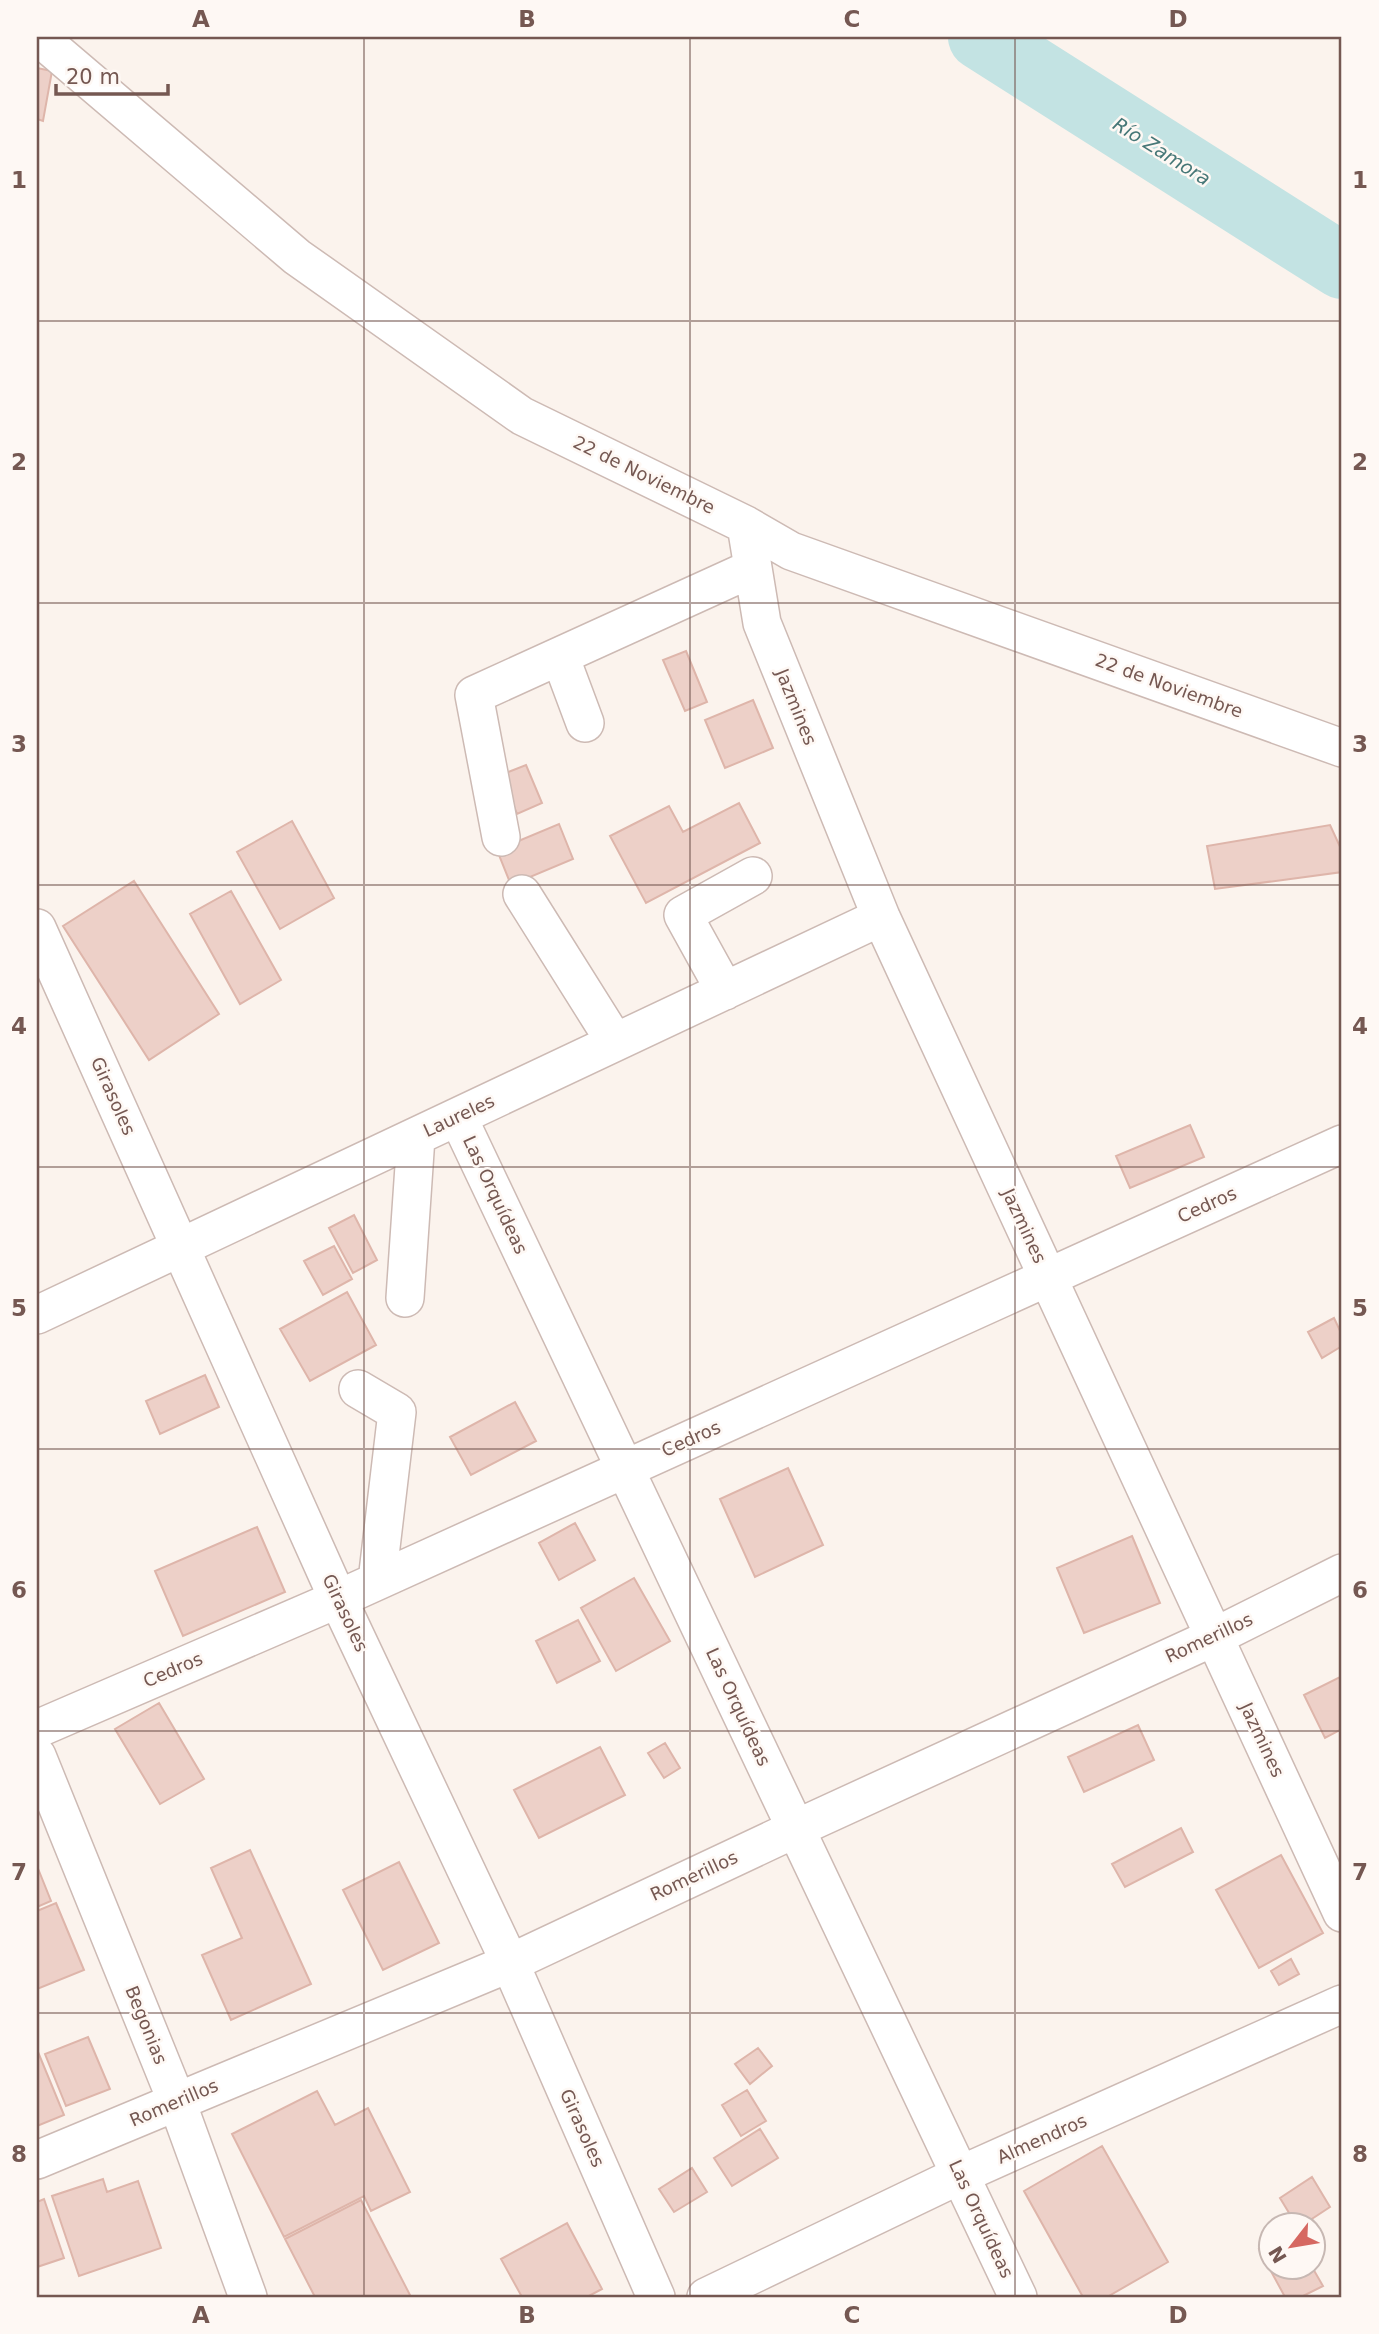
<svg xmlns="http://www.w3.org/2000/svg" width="1379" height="2334" viewBox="0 0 1379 2334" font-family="'DejaVu Sans',sans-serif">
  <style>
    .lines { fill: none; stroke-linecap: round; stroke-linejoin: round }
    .river { stroke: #c3e3e3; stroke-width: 66 }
    .building { fill: #edd0c8; stroke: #deb5aa; stroke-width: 2 }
    .street-casing { stroke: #cdbab4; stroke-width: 40 }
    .street { stroke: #fff; stroke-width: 37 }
    .grid { fill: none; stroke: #755852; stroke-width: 2; stroke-opacity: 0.55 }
    .labels { text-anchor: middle; stroke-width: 5; stroke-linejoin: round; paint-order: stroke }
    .street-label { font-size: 18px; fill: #755852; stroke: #fef8f4 }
    .water-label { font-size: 19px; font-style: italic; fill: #467777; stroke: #fef8f4 }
    .neatline { fill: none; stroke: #755852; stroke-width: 2.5 }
    .grid-label { font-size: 23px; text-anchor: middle; font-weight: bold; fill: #755852 }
  </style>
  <rect width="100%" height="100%" fill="#fbf3ed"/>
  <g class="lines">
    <path class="river" d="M981,37L1342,266"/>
  </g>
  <path class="building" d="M37,68L52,71L43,121L37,119Z
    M686,651L707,702L685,711L663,660Z
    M753,700L773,748L725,768L705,720Z
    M526,765L542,803L517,814L501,775Z
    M739,803L760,843L646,903L610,836L669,806L683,832Z
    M292,821L334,898L280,929L237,852Z
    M559,824L573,859L511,885L497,850Z
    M1330,825L1342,851V872L1215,889L1207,846Z
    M134,881L219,1014L149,1060L63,926Z
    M231,891L281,980L240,1004L190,914Z
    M1190,1125L1204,1157L1130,1188L1116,1156Z
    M354,1215L377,1260L353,1273L329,1228Z
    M334,1246L352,1279L323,1295L304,1261Z
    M347,1292L376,1345L310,1381L280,1329Z
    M1334,1318L1342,1335V1346L1322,1358L1308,1332Z
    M205,1375L219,1407L160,1434L146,1401Z
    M515,1402L536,1441L471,1475L450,1437Z
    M788,1468L823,1545L755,1577L720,1499Z
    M575,1523L595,1560L559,1580L539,1543Z
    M257,1527L285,1592L183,1636L155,1571Z
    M1132,1536L1160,1603L1084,1633L1057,1568Z
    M634,1578L670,1641L616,1671L581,1608Z
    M578,1620L600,1661L557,1683L536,1641Z
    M1342,1676V1729L1325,1738L1304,1695Z
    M159,1703L204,1779L160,1804L115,1729Z
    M1138,1725L1154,1760L1084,1792L1068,1757Z
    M665,1743L680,1768L664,1778L648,1753Z
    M600,1747L625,1795L539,1838L514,1790Z
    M1181,1828L1193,1852L1125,1887L1112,1864Z
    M250,1850L311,1984L231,2020L202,1955L242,1938L211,1868Z
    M1281,1855L1323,1933L1259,1968L1216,1890Z
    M399,1862L439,1943L383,1970L343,1890Z
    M37,1866L51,1901L37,1907Z
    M56,1903L84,1970L37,1989V1911Z
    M1291,1959L1299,1974L1279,1985L1271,1971Z
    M88,2037L110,2089L66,2106L45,2054Z
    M758,2048L772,2066L750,2084L735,2064Z
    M38,2052L64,2115L37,2126V2053Z
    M747,2090L766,2121L741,2136L722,2105Z
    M317,2091L335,2125L368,2108L410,2192L371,2211L364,2196L284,2237L232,2134Z
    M760,2129L778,2158L732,2186L714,2158Z
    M1102,2146L1168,2262L1107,2297H1083L1024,2191Z
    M692,2168L707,2192L674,2212L659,2189Z
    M1312,2177L1330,2207L1301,2226H1297L1280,2198Z
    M103,2179L107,2192L138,2181L161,2248L79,2276L52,2196Z
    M44,2199L64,2258L37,2267V2202Z
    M361,2200L411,2297H315L285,2239Z
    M567,2223L602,2289L587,2297H522L501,2259Z
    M1270,2243V2268L1312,2267L1323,2286L1301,2297H1285L1259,2249Z"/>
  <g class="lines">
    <g class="street-casing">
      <path id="street" d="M37,40L48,45L297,257L522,416L746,525L791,551L1342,748
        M746,525L762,623L881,917L1342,1913
        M560,656L585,723
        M501,837L474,695L753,568
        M522,894L615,1042
        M37,928L338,1599L510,1963L656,2297
        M725,991L683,915L753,876
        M458,1117L1018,2297
        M405,1298L416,1137
        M37,1315L881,917
        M358,1389L397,1412L377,1581
        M37,1729L338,1599L1342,1144
        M37,1756L177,2102L248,2297
        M37,2160L510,1963L795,1829L1214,1637L1342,1573
        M706,2297L960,2175L1342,2004"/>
    </g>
    <use href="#street" class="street"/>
  </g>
  <path class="grid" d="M364,37V2297M690,37V2297M1015,37V2297M37,321H1342M37,603H1342M37,885H1342M37,1167H1342M37,1449H1342M37,1731H1342M37,2013H1342"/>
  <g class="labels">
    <g class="street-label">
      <text transform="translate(644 475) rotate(26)" y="6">22 de Noviembre</text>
      <text transform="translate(1169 686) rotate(20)" y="6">22 de Noviembre</text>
      <text transform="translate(796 707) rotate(68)" y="6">Jazmines</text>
      <text transform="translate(113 1096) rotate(66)" y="6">Girasoles</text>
      <text transform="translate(459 1116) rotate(-25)" y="6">Laureles</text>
      <text transform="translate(495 1195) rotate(65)" y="6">Las Orquídeas</text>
      <text transform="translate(1207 1205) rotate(-24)" y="6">Cedros</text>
      <text transform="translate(1024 1226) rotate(65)" y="6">Jazmines</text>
      <text transform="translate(691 1439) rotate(-24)" y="6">Cedros</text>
      <text transform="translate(345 1613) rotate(65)" y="6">Girasoles</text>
      <text transform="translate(1209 1638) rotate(-25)" y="6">Romerillos</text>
      <text transform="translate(173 1670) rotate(-23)" y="6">Cedros</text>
      <text transform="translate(738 1707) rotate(65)" y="6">Las Orquídeas</text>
      <text transform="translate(1262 1740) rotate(65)" y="6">Jazmines</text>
      <text transform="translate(694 1876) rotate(-25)" y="6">Romerillos</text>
      <text transform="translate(146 2025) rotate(68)" y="6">Begonias</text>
      <text transform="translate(174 2103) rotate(-23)" y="6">Romerillos</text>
      <text transform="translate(582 2128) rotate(66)" y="6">Girasoles</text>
      <text transform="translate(1042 2139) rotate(-24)" y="6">Almendros</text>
      <text transform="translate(981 2219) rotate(65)" y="6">Las Orquídeas</text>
    </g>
    <g class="water-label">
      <text transform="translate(1162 151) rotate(32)" y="7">Río Zamora</text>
    </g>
  </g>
  <rect width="1379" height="2334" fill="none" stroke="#fef8f4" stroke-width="77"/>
  <g transform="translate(1292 2246) rotate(239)"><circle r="33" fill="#fef8f4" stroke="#c7b8b3" stroke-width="2"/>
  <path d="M0-5L12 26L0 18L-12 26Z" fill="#d66861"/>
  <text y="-10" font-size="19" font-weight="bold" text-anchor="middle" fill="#755852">N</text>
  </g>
  <path d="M56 84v10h112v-10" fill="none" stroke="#755852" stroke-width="3.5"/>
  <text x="66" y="84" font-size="21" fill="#755852" stroke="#fef8f4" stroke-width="5" paint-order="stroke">20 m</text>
  <rect x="38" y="38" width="1302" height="2258" class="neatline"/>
  <g class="grid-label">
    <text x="201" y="27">A</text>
    <text x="527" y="27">B</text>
    <text x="852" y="27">C</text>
    <text x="1178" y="27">D</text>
    <text x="19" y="188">1</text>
    <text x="1360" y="188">1</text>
    <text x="19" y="470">2</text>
    <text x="1360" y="470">2</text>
    <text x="19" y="752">3</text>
    <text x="1360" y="752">3</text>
    <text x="19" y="1034">4</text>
    <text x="1360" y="1034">4</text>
    <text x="19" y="1316">5</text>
    <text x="1360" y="1316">5</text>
    <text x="19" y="1598">6</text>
    <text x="1360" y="1598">6</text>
    <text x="19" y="1880">7</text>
    <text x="1360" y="1880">7</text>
    <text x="19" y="2162">8</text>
    <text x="1360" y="2162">8</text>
    <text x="201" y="2323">A</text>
    <text x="527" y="2323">B</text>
    <text x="852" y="2323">C</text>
    <text x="1178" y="2323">D</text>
  </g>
</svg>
